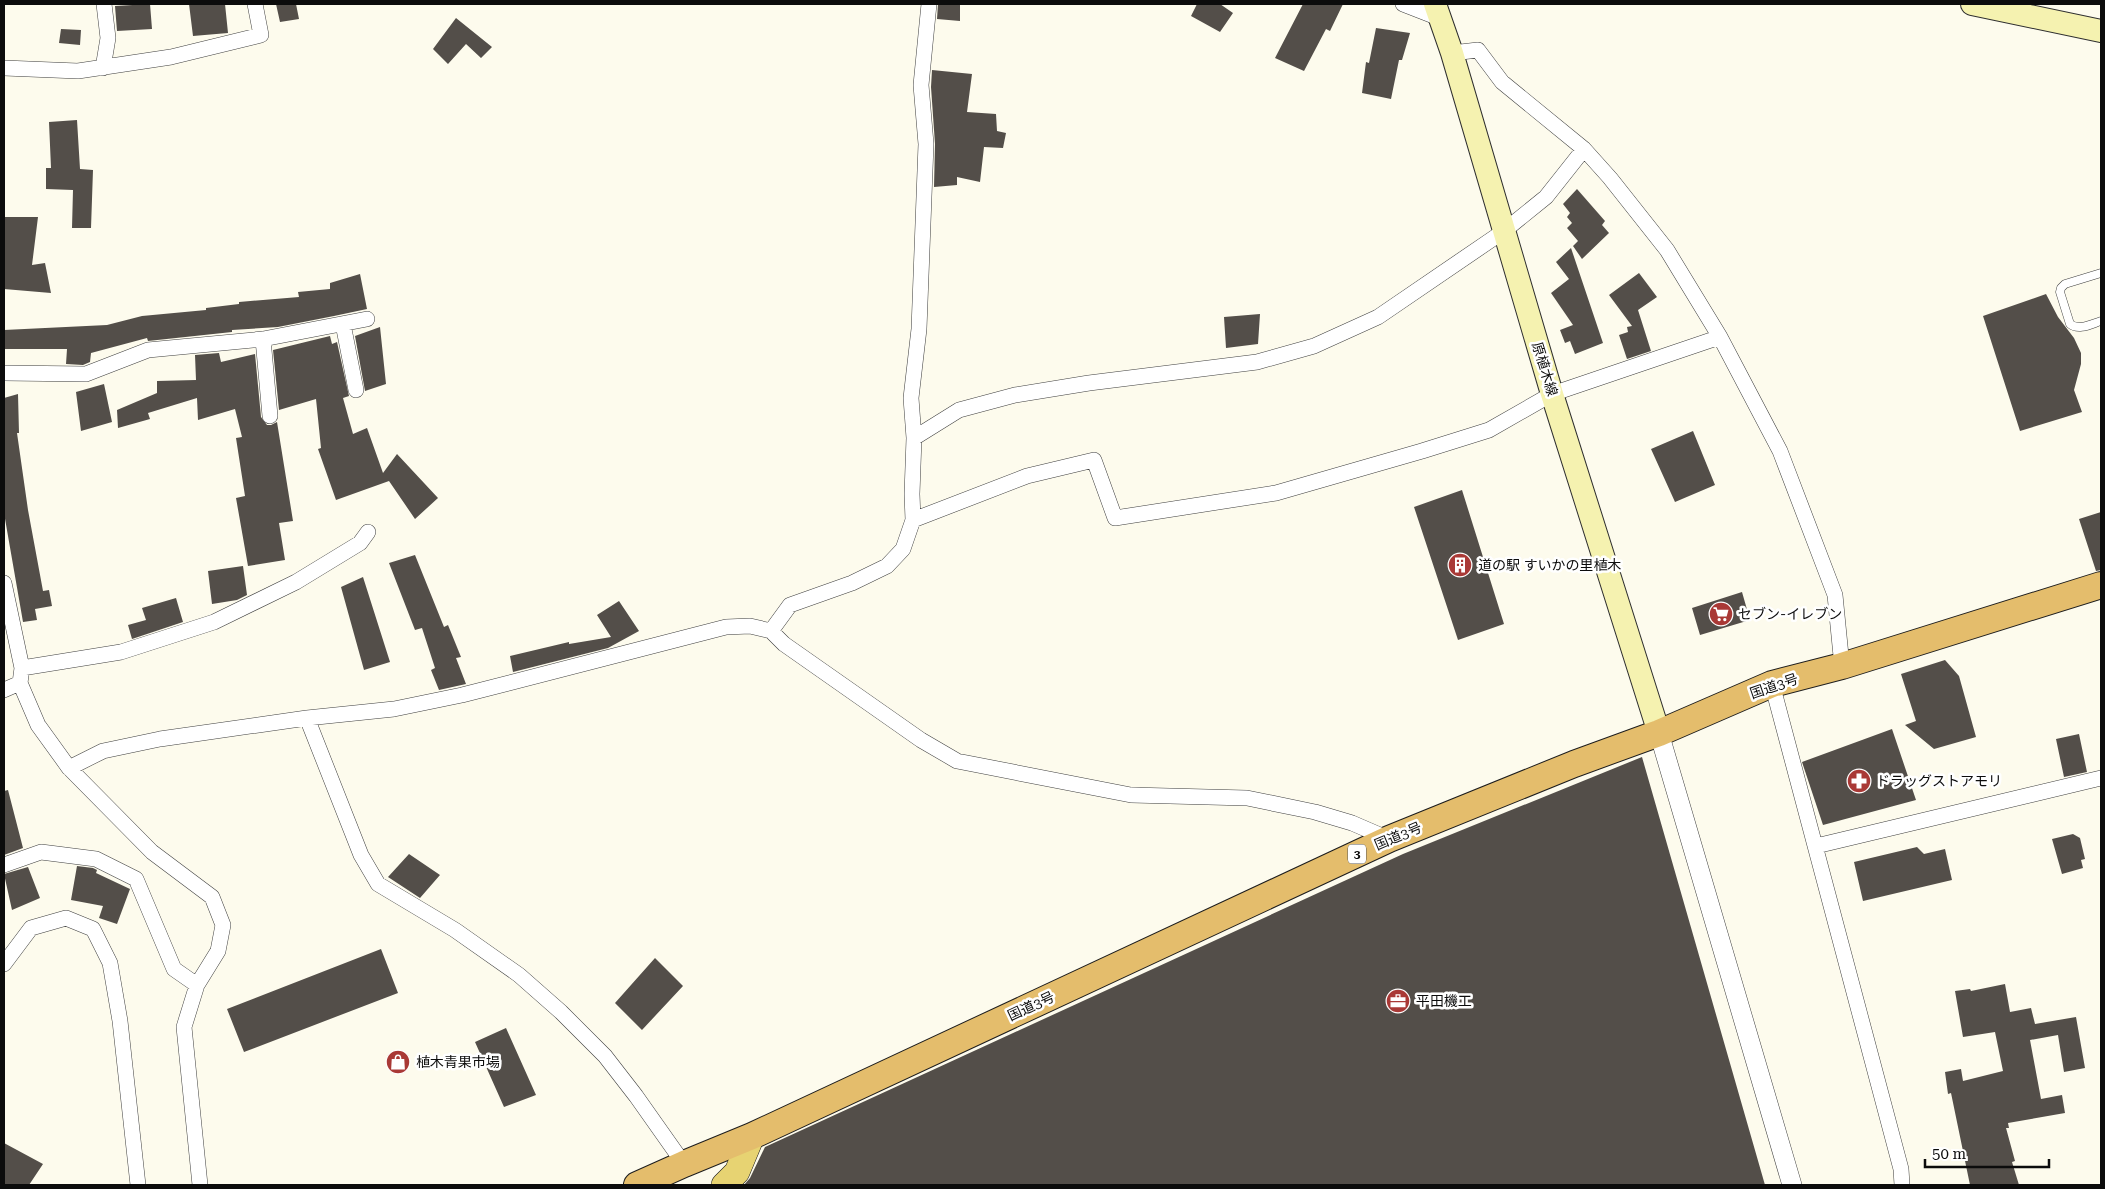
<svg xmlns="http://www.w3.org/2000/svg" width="2105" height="1189" viewBox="0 0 2105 1189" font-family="'Roboto Serif','Noto Sans JP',serif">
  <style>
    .building { fill: #534e49 }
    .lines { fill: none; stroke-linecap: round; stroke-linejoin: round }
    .service-casing { stroke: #3f3f3f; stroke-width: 9 }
    .minor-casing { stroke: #3f3f3f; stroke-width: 16 }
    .tertiary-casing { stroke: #3f3f3f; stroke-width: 20 }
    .secondary-casing { stroke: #2e2e2e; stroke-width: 24 }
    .primary-casing { stroke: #1d1d1d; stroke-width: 26 }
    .trunk-casing { stroke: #1d1d1d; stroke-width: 28 }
    .service { stroke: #fff; stroke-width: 8 }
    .minor { stroke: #fff; stroke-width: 15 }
    .tertiary { stroke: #fff; stroke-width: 19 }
    .secondary { stroke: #f5f2b0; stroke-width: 22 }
    .primary { stroke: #e7d372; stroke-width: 25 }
    .trunk { stroke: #e4bd6c; stroke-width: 26 }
    .labels { text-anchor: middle; stroke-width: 5; stroke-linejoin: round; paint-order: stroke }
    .shield { fill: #fff; stroke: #555; stroke-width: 1 }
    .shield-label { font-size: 12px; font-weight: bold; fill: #0c0c0c }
    .street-label { font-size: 14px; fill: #0c0c0c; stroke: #fff }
    .poi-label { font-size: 14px; fill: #0c0c0c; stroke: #fff; text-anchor: start }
  </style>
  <rect width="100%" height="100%" fill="#fdfbed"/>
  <path class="building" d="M150,4L152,29L117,31L115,6Z
    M189,4H225L228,33L193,36Z
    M276,4H296L299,19L280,22Z
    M938,4H960V21L937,19Z
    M1197,4H1220L1233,13L1220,32L1191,16Z
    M1303,4H1343L1330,31L1326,29L1304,71L1275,58Z
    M456,18L492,47L481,58L466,44L448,64L433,49Z
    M1376,28L1410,33L1402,60H1399L1391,99L1362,93L1366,62L1369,63Z
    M61,29L81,30L80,45L59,43Z
    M932,70L972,74L967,112L996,114L997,131L1006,133L1003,148L984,147L980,182L957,177V185L934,187L935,144L931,87Z
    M77,120L80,169L93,170L91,228H72L73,190L46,189V168H51L49,122Z
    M1577,189L1605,221L1602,225L1609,233L1582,259L1573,246L1578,241L1567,228L1572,223L1567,217L1570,213L1563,204Z
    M4,217H38L32,265L45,263L51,293L4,289Z
    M1571,248L1603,343L1575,354L1570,341L1565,343L1560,330L1573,325L1551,293L1569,279L1556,262Z
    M1639,273L1657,297L1638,310L1651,351L1627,359L1619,335L1628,332L1627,327L1632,326L1609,295Z
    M360,274L367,309L334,316L278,327L232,330V332L148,341L147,338L91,353L90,362L83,365L66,364L67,349H4V330L107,325L142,316L206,310V308L239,304V302L299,297L298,292L330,289V283Z
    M2046,294L2058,317L2074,338L2081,353V364L2074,390L2082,412L2020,431L1983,316Z
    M1260,314L1258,344L1226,348L1224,317Z
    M380,327L386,384L365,391L355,336Z
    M330,336L332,344L337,342L349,396L343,398L353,434L367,428L383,473L397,454L438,498L415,519L389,481L336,500L318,449L321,448L316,399L279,410L273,350Z
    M219,353L221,362L255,354L261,417L267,425H271L277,422L293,521L279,523L285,560L248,566L236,498L245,496L236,438L242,437L235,409L198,420L197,398L148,413L150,419L118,428L117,410L157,393V381L196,380L195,355Z
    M104,384L112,422L81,431L76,392Z
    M18,394L19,433H17L28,510L43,591L49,590L52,606L35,609L37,620L23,622L4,513V398Z
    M1693,431L1715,485L1675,502L1651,449Z
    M1462,490L1504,624L1458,640L1414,507Z
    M2101,512V570L2096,571L2079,519Z
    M415,555L444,627L448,625L461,657L456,658L466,684L439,690L431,670L435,668L422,628L415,630L389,563Z
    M243,566L247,595L237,600L212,604L208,571Z
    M363,577L390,662L364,670L341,587Z
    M1742,592L1750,620L1700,635L1692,608Z
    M176,598L183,622L132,639L128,625L146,620L142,608Z
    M619,601L639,631L608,648L513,672L510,656L569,642V644L611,637L597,615Z
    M1945,660L1959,676L1976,737L1934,749L1905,725L1916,721L1901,674Z
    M1892,729L1916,800L1823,825L1802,762Z
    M2079,734L2087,772L2064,777L2056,739Z
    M1642,757L1765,1185H744L750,1178L765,1147L1403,854Z
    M8,790L23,848L4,855V791Z
    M2073,834L2080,838L2085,859L2081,860L2083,868L2062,874L2052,839Z
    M1917,847L1924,854L1945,849L1952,880L1863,901L1854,862Z
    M409,854L440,875L420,898L388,877Z
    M77,866L93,868L97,870L96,873L130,889L117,924L99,918L103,906L71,900Z
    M28,867L40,898L12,910L4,874Z
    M381,949L398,993L244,1052L227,1009Z
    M655,958L683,986L642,1030L615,1003Z
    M2005,984L2010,1012L2031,1008L2035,1024L2076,1017L2085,1068L2064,1072L2058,1035L2030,1040L2041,1099L2062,1095L2065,1113L2008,1123L2009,1128H2006L2015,1161L2012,1162L2019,1185H1970L1951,1093L1948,1094L1945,1072L1961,1069L1963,1081L2003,1071L1995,1032L1963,1037L1955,991L1970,989L1971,991Z
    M506,1028L536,1095L504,1107L475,1042Z
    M4,1143L43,1164L29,1185H4Z"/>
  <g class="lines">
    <g class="service-casing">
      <path id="service" d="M2101,273L2065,284L2061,288L2060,292L2070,324C2079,331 2091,324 2101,321"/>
    </g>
    <g class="minor-casing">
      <path id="minor" d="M1403,4L1439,18
        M1452,53L1478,50L1502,82L1584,149L1610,178L1667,250L1720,337L1780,451L1835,595L1842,666
        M4,68L78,71L171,57L261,35L255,4
        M103,68L108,38L104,4
        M343,324L356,390
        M263,339L270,416
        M4,373L86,374L148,350L263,339L367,319
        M914,438L959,410L1015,395L1089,383L1257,362L1314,346L1378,317L1504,231L1546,197L1584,149
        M913,520L1027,476L1094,460L1115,518L1276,493L1422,451L1489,430L1552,394L1720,337
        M4,583L22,668L20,683L38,725L69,768L152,852L212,897L223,925L218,951L197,985L184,1027L200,1185
        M771,631L790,605L852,583L887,566L903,549L913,520L912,494L914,438L911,398L919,329L926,144L921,85L929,4
        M22,668L121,652L214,622L296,582L360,543L368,532
        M1772,684L1901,1169L1902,1185
        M4,690L20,683
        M307,718L361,855L378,884L455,930L519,975L561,1012L605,1056L636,1096L684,1164
        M69,768L103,751L160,739L307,718L394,709L462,695L726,627L750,626L771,631L784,644L921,740L957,761L1131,795L1247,798L1315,812L1352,823L1389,839
        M1816,846L2101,778
        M4,865L41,852L96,859L136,879L174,969L197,985
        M4,964L31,928L66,918L93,929L110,963L120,1021L138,1185"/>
    </g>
    <g class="tertiary-casing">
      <path id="tertiary" d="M1659,733L1792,1185"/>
    </g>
    <g class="secondary-casing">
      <path id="secondary" d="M1435,4L1452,53L1552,394L1659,733
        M1972,4L2101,31"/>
    </g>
    <g class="primary-casing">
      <path id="primary" d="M724,1185L737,1172L752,1136"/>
    </g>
    <g class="trunk-casing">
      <path id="trunk" d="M637,1185L684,1164L752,1136L1389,839L1574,764L1659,733L1772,684L1842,666L2101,585"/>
    </g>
    <use href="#service" class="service"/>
    <use href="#minor" class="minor"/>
    <use href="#tertiary" class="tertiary"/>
    <use href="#secondary" class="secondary"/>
    <use href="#primary" class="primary"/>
    <use href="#trunk" class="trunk"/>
  </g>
  <defs>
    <g id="building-disc" transform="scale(1.25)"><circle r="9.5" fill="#a93936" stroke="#fff"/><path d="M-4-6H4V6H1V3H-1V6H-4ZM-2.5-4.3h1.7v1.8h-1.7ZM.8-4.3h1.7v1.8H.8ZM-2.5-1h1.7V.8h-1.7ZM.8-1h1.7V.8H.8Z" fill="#fff"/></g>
    <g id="supermarket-disc" transform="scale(1.25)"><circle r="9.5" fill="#a93936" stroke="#fff"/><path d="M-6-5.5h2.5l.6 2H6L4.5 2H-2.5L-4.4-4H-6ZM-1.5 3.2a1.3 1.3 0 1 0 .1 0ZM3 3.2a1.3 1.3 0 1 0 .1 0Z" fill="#fff"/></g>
    <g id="pharmacy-disc" transform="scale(1.25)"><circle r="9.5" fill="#a93936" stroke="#fff"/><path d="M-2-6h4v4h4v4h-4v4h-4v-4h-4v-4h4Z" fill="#fff"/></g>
    <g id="office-disc" transform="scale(1.25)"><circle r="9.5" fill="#a93936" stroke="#fff"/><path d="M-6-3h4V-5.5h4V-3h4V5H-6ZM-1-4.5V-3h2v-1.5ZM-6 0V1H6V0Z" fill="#fff"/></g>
    <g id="shop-disc" transform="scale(1.25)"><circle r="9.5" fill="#a93936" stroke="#fff"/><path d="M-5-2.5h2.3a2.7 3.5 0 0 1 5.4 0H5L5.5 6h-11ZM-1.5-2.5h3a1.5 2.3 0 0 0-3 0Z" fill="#fff"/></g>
  </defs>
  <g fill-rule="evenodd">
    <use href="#building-disc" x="1460" y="565"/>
    <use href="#supermarket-disc" x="1721" y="614"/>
    <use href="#pharmacy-disc" x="1859" y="781"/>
    <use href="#office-disc" x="1398" y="1001"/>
    <use href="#shop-disc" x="398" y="1062"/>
  </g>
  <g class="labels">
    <rect class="shield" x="1348" y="844.5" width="18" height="19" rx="4"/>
    <g class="shield-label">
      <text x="1357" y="858">3</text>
    </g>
    <g class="street-label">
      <text transform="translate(1545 369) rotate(73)" y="5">原植木線</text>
      <text transform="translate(1774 686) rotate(-19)" y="5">国道3号</text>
      <text transform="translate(1398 836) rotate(-23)" y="5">国道3号</text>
      <text transform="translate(1031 1006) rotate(-25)" y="5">国道3号</text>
    </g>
    <g class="poi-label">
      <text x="1478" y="570">道の駅 すいかの里植木</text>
      <text x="1738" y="619">セブン-イレブン</text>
      <text x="1876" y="786">ドラッグストアモリ</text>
      <text x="1416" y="1006">平田機工</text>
      <text x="416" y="1067">植木青果市場</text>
    </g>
  </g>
  <rect width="2105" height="1189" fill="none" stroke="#0c0c0c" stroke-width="10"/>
  <path d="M1925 1159v8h124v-8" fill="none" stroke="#0c0c0c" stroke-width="2.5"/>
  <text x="1932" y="1159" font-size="15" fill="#0c0c0c" stroke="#ffffff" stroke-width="4" paint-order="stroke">50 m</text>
</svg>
